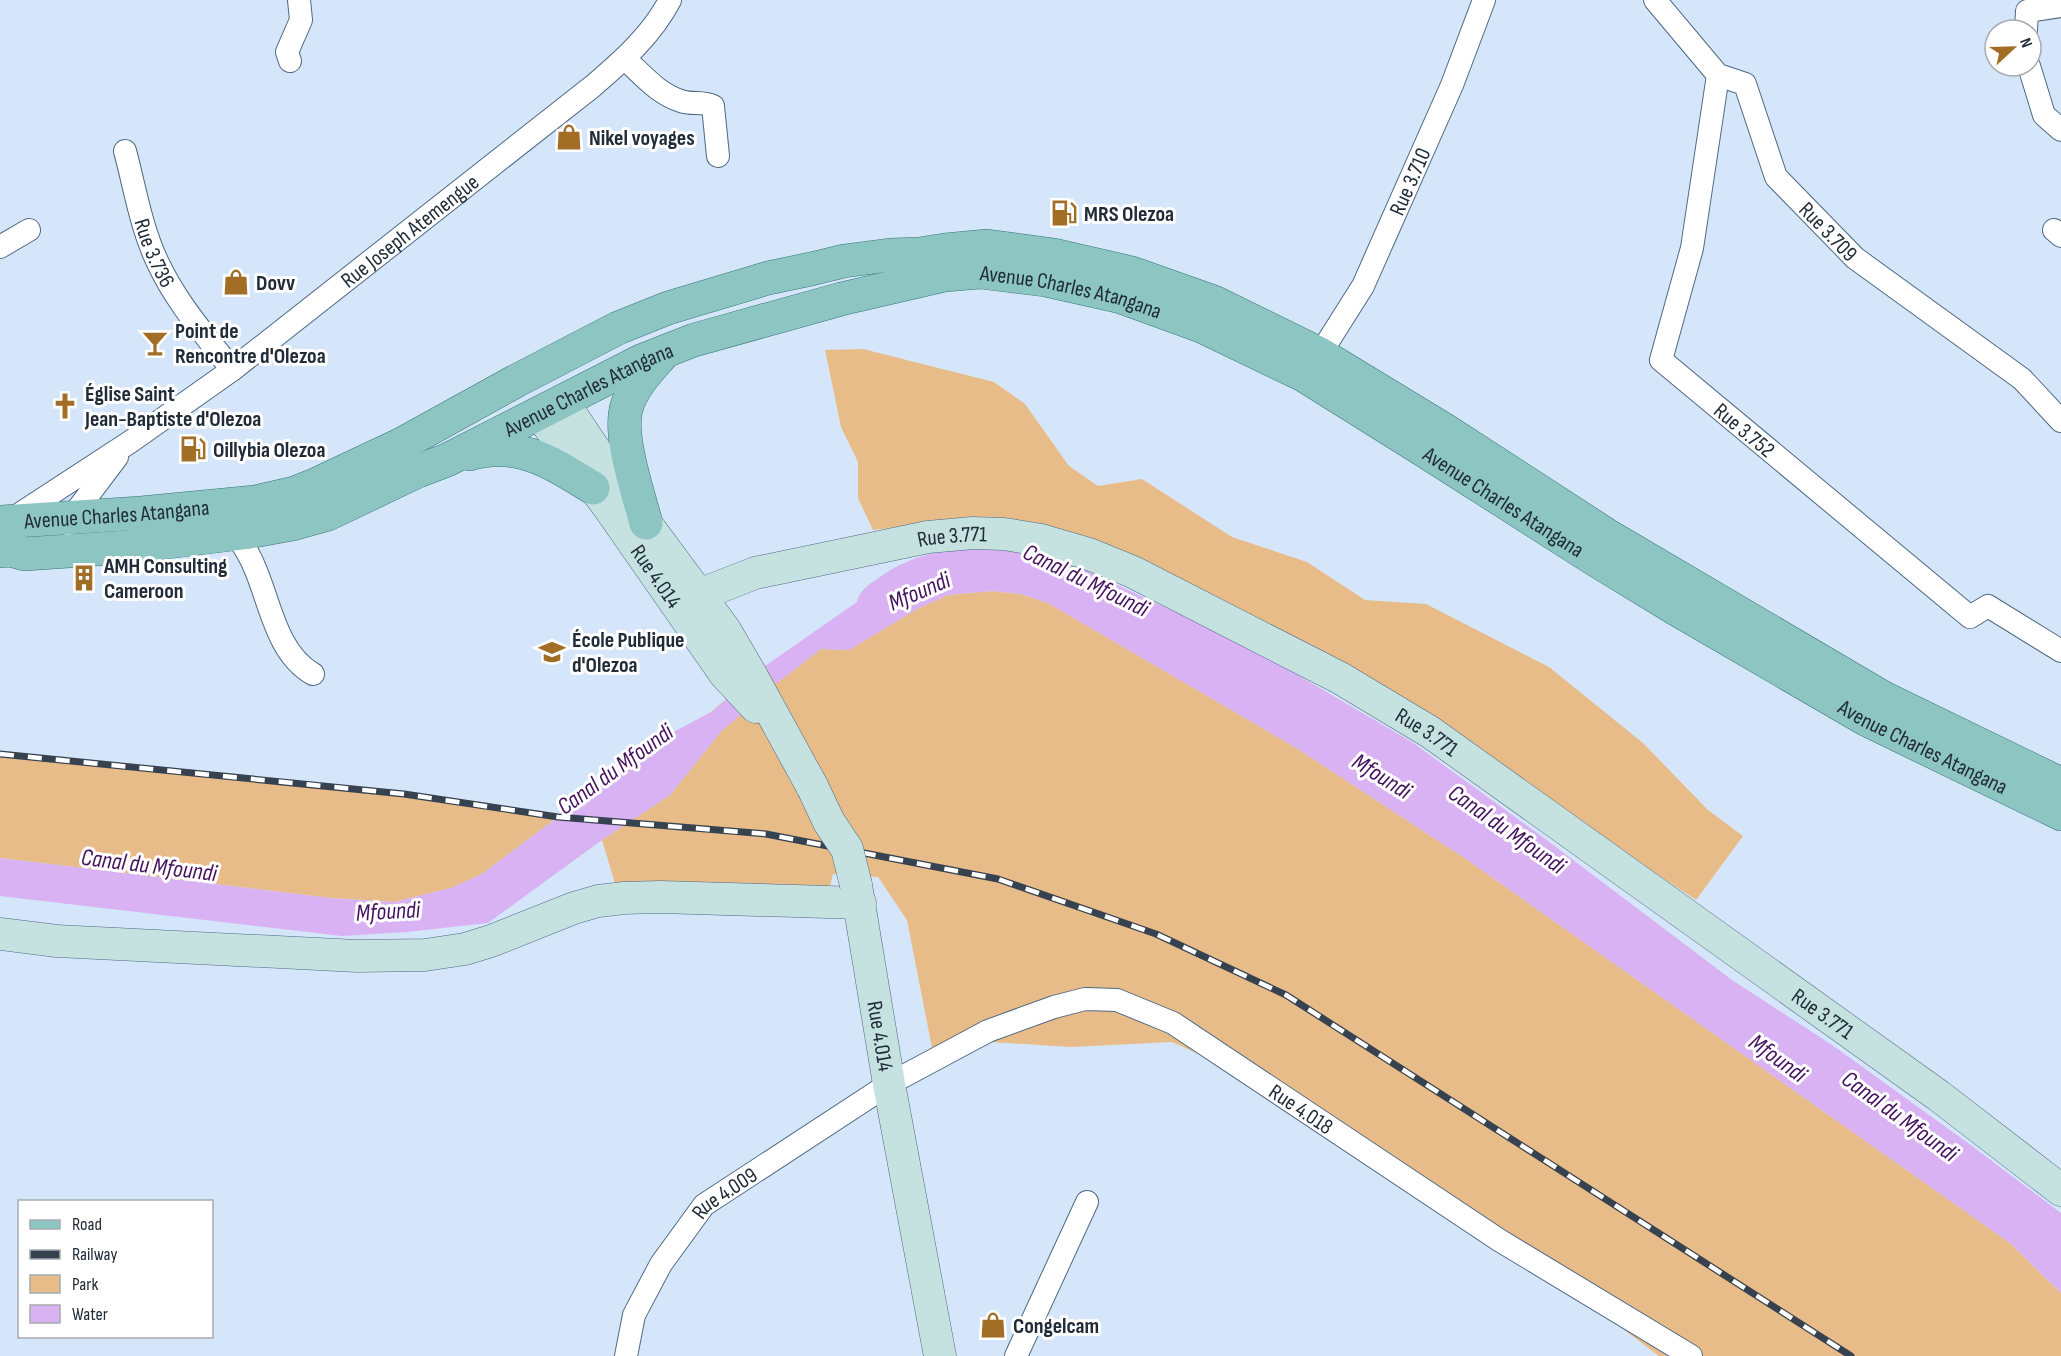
<svg xmlns="http://www.w3.org/2000/svg" width="2061" height="1356" viewBox="0 0 2061 1356" font-family="'Sofia Sans Condensed',sans-serif">
  <style>
    .green { fill: #e8bc89 }
    .water { fill: #d8b2f3 }
    .lines { fill: none; stroke-linecap: round; stroke-linejoin: round }
    .canal { stroke: #d8b2f3; stroke-width: 21 }
    .street-casing { stroke: #4e6883; stroke-width: 24 }
    .secondary-casing { stroke: #4e6883; stroke-width: 33 }
    .primary-casing { stroke: #347678; stroke-width: 34 }
    .street { stroke: #fff; stroke-width: 22 }
    .secondary { stroke: #c5e2e1; stroke-width: 32 }
    .primary { stroke: #8cc5c2; stroke-width: 33 }
    .rail-casing { stroke: #36424f; stroke-width: 7 }
    .rail { stroke: #fff; stroke-width: 4.5; stroke-dasharray: 14; stroke-linecap: butt }
    .secondary-bridge-casing { stroke: #4e6883; stroke-width: 33; stroke-linecap: butt }
    .secondary-bridge { stroke: #c5e2e1; stroke-width: 32 }
    .labels { text-anchor: middle; stroke-width: 6; stroke-linejoin: round; paint-order: stroke }
    .poi-label { font-size: 22px; font-weight: bold; fill: #212c38; stroke: #fff; text-anchor: start }
    .street-label { font-size: 22px; fill: #212c38; stroke: #fff }
    .water-label { font-size: 24px; font-style: italic; fill: #44125e; stroke: #fff }
  </style>
  <rect width="100%" height="100%" fill="#d5e6fa"/>
  <path class="green" d="M863,349L994,382L1025,404L1069,466L1098,486L1142,479L1232,537L1307,562L1365,600L1426,604L1549,667L1643,743L1708,810L1743,836L1696,900L1517,781L1039,525L984,518L873,530L858,498V462L841,427L825,350Z
    M992,591L1021,594L1048,603L1298,749L1466,859L2010,1243L2061,1293V1356H1659L1415,1173L1312,1105L1172,1042L1071,1047L990,1042L932,1048L907,920L878,877L833,874L826,902L622,907L602,840L670,795L723,729L711,712L765,666L777,683L821,649L849,650L917,609L948,595Z
    M0,754L404,794L558,817L482,874L451,888L394,902L330,898L0,858Z"/>
  <path class="water" d="M988,543L1064,560L1250,647L1412,742L1544,838L1732,980L1832,1045L1972,1146L2061,1213V1293L2010,1243L1466,859L1298,749L1048,603L1021,594L992,591L948,595L917,609L849,650L821,649L776,684L765,666L857,602C860,590 867,586 877,579C912,553 947,550 988,543Z
    M711,712L723,729L670,795L602,840L488,923L407,932L342,936L0,896V858L330,898L394,902L451,888L482,874L666,736Z"/>
  <g class="lines">
    <path class="canal" d="M697,738L755,689"/>
    <g class="street-casing">
      <g id="street">
        <path id="s1" d="M1655,0L1718,75L1745,84L1776,177L1855,258L2022,379L2061,421"/>
        <path d="M2026,30L2027,11L2061,6"/>
        <path d="M625,59C642,74 658,94 681,101C691,105 703,101 713,106L718,156"/>
        <path d="M290,61L287,52L301,20L299,0"/>
        <path d="M2029,66L2044,115L2061,130"/>
        <path id="s2" d="M1718,75L1692,248L1661,360L1970,617L1988,606L2061,651"/>
        <path id="s3" d="M125,151C135,188 141,228 158,263C176,302 206,336 232,370"/>
        <path d="M2054,230L2061,236"/>
        <path d="M0,247L29,230"/>
        <path id="s4" d="M1320,354L1363,286L1452,85L1484,0"/>
        <path id="s5" d="M9,521L130,442L232,370L593,86C622,61 652,35 670,0"/>
        <path d="M68,524L71,518L117,457"/>
        <path d="M236,534C242,544 250,555 254,566C270,601 276,653 313,674"/>
        <path id="s6" d="M626,1356L634,1315L661,1264L704,1205L889,1084L988,1031L1054,1007L1085,999L1117,1000L1173,1023L1499,1240L1691,1356"/>
        <path d="M1016,1356L1087,1202"/>
      </g>
    </g>
    <g class="secondary-casing">
      <g id="secondary">
        <path d="M562,401L627,498L725,630L750,673L813,788"/>
        <path id="s7" d="M539,413L610,509L725,674L756,707"/>
        <path id="s8" d="M699,595L755,573L928,537L973,533L1004,534L1041,540L1089,554L1133,572L1340,678L1430,732L1939,1096L2061,1190"/>
        <path id="s9" d="M856,885L889,1084L940,1356"/>
        <path d="M0,934L57,941L357,956L425,955L465,949L491,941L574,908L598,901L624,898L660,897L860,903"/>
      </g>
    </g>
    <g class="primary-casing">
      <g id="primary">
        <path d="M469,454C520,440 552,463 593,488"/>
        <path id="s10" d="M0,522L141,513L255,502L294,493L317,484L402,444L516,381L618,328L668,308L768,278L811,269L844,261L890,255L919,254L945,250L987,246L1054,255L1132,273L1214,302L1320,354L1445,430L1610,537L1882,697L2061,784"/>
        <path d="M646,523C638,493 619,438 626,409C632,387 648,371 662,355"/>
        <path id="s11" d="M0,551L10,550L25,554L127,547L249,532L292,524L328,514L418,471L447,460L643,360L694,340L841,299L945,275L980,272L1045,280L1121,297L1201,326L1305,376L1428,453L1594,559L1676,609L1867,720L2061,814"/>
      </g>
    </g>
    <use href="#street" class="street"/>
    <use href="#secondary" class="secondary"/>
    <use href="#primary" class="primary"/>
    <g class="rail-casing">
      <path id="rail" d="M0,754L404,794L558,817L766,834L998,879L1156,934L1286,995L1851,1356"/>
    </g>
    <use href="#rail" class="rail"/>
    <g class="secondary-bridge-casing">
      <path id="secondary-bridge" d="M813,788L829,822L847,849L856,885"/>
    </g>
    <use href="#secondary-bridge" class="secondary-bridge"/>
  </g>
  <defs>
    <g id="shop-bare" transform="scale(2.07)"><path d="M-5-2.5h2.3a2.7 3.5 0 0 1 5.4 0H5L5.5 6h-11ZM-1.5-2.5h3a1.5 2.3 0 0 0-3 0Z" fill="#a26e26" stroke="#fff" stroke-width="2.5" paint-order="stroke"/></g>
    <g id="fuel-bare" transform="scale(2.07)"><path d="M-5.5-6h7V0h2V4h1.3V-2.5L3-4.5l.8-.8L6-3V5H2.5V1h-1V6h-7ZM-4.2-4.7v3.2H.2V-4.7Z" fill="#a26e26" stroke="#fff" stroke-width="2.5" paint-order="stroke"/></g>
    <g id="bar-bare" transform="scale(2.07)"><path d="M-6-5H6L.8 .8V4.5H3.5V6h-7V4.5H-.8V.8Z" fill="#a26e26" stroke="#fff" stroke-width="2.5" paint-order="stroke"/></g>
    <g id="church-bare" transform="scale(2.07)"><path d="M-1.2-6h2.4v3.5h3.3v2.4h-3.3V6h-2.4V-.1h-3.3v-2.4h3.3Z" fill="#a26e26" stroke="#fff" stroke-width="2.5" paint-order="stroke"/></g>
    <g id="building-bare" transform="scale(2.07)"><path d="M-4-6H4V6H1V3H-1V6H-4ZM-2.5-4.3h1.7v1.8h-1.7ZM.8-4.3h1.7v1.8H.8ZM-2.5-1h1.7V.8h-1.7ZM.8-1h1.7V.8H.8Z" fill="#a26e26" stroke="#fff" stroke-width="2.5" paint-order="stroke"/></g>
    <g id="school-bare" transform="scale(2.07)"><path d="M0-5L7-2L0 1L-7-2ZM-4 1L0 2.5L4 1V4Q0 6-4 4Z" fill="#a26e26" stroke="#fff" stroke-width="2.5" paint-order="stroke"/></g>
  </defs>
  <g fill-rule="evenodd">
    <use href="#shop-bare" x="569" y="137"/>
    <use href="#fuel-bare" x="1064" y="213"/>
    <use href="#shop-bare" x="236" y="282"/>
    <use href="#bar-bare" x="155" y="343"/>
    <use href="#church-bare" x="65" y="406"/>
    <use href="#fuel-bare" x="193" y="449"/>
    <use href="#building-bare" x="84" y="578"/>
    <use href="#school-bare" x="552" y="652"/>
    <use href="#shop-bare" x="993" y="1325"/>
  </g>
  <g class="labels">
    <g class="poi-label">
      <text x="589" y="145">Nikel voyages</text>
      <text x="1084" y="221">MRS Olezoa</text>
      <text x="256" y="290">Dovv</text>
      <text x="175" y="338">Point de<tspan x="175" dy="25">Rencontre d'Olezoa</tspan></text>
      <text x="85" y="401">Église Saint<tspan x="85" dy="25">Jean-Baptiste d'Olezoa</tspan></text>
      <text x="213" y="457">Oillybia Olezoa</text>
      <text x="104" y="573">AMH Consulting<tspan x="104" dy="25">Cameroon</tspan></text>
      <text x="572" y="647">École Publique<tspan x="572" dy="25">d'Olezoa</tspan></text>
      <text x="1013" y="1333">Congelcam</text>
    </g>
    <g class="street-label">
      <text dy="8" stroke="none"><textPath href="#s4" startOffset="195">Rue 3.710</textPath></text>
      <text dy="8" stroke="none"><textPath href="#s5" startOffset="495">Rue Joseph Atemengue</textPath></text>
      <text dy="8" stroke="none"><textPath href="#s1" startOffset="300">Rue 3.709</textPath></text>
      <text dy="8" stroke="none"><textPath href="#s3" startOffset="106">Rue 3.736</textPath></text>
      <text dy="8" stroke="none"><textPath href="#s11" startOffset="1125">Avenue Charles Atangana</textPath></text>
      <text dy="8" stroke="none"><textPath href="#s11" startOffset="621">Avenue Charles Atangana</textPath></text>
      <text dy="8" stroke="none"><textPath href="#s2" startOffset="400">Rue 3.752</textPath></text>
      <text dy="8" stroke="none"><textPath href="#s11" startOffset="1611">Avenue Charles Atangana</textPath></text>
      <text dy="8" stroke="none"><textPath href="#s10" startOffset="117">Avenue Charles Atangana</textPath></text>
      <text dy="8" stroke="none"><textPath href="#s8" startOffset="261">Rue 3.771</textPath></text>
      <text dy="8" stroke="none"><textPath href="#s7" startOffset="201">Rue 4.014</textPath></text>
      <text dy="8" stroke="none"><textPath href="#s8" startOffset="783">Rue 3.771</textPath></text>
      <text dy="8" stroke="none"><textPath href="#s11" startOffset="2097">Avenue Charles Atangana</textPath></text>
      <text dy="8" stroke="none"><textPath href="#s8" startOffset="1269">Rue 3.771</textPath></text>
      <text dy="8" stroke="none"><textPath href="#s9" startOffset="153">Rue 4.014</textPath></text>
      <text dy="8" stroke="none"><textPath href="#s6" startOffset="855">Rue 4.018</textPath></text>
      <text dy="8" stroke="none"><textPath href="#s6" startOffset="196">Rue 4.009</textPath></text>
    </g>
    <g class="water-label">
      <text transform="translate(1086 580) rotate(26)" y="8">Canal du Mfoundi</text>
      <text transform="translate(919 591) rotate(-23)" y="8">Mfoundi</text>
      <text transform="translate(615 769) rotate(-36)" y="8">Canal du Mfoundi</text>
      <text transform="translate(1382 776) rotate(32)" y="8">Mfoundi</text>
      <text transform="translate(1507 829) rotate(35)" y="8">Canal du Mfoundi</text>
      <text transform="translate(149 865) rotate(7)" y="8">Canal du Mfoundi</text>
      <text transform="translate(388 911) rotate(-3)" y="8">Mfoundi</text>
      <text transform="translate(1778 1058) rotate(36)" y="8">Mfoundi</text>
      <text transform="translate(1900 1116) rotate(36)" y="8">Canal du Mfoundi</text>
    </g>
  </g>
  <rect x="18" y="1200" width="195" height="138" fill="#ffffff" stroke="#a6abaf" stroke-width="1.5"/>
  <rect x="30" y="1220" width="30" height="9" fill="#8cc5c2" stroke="#a6abaf" stroke-width="1.5"/>
  <text x="72" y="1230" font-size="18" fill="#212c38">Road</text>
  <rect x="30" y="1250" width="30" height="9" fill="#36424f" stroke="#a6abaf" stroke-width="1.5"/>
  <text x="72" y="1260" font-size="18" fill="#212c38">Railway</text>
  <rect x="30" y="1275" width="30" height="18" fill="#e8bc89" stroke="#a6abaf" stroke-width="1.5"/>
  <text x="72" y="1290" font-size="18" fill="#212c38">Park</text>
  <rect x="30" y="1305" width="30" height="18" fill="#d8b2f3" stroke="#a6abaf" stroke-width="1.5"/>
  <text x="72" y="1320" font-size="18" fill="#212c38">Water</text>
  <g transform="translate(2013 48) rotate(68)"><circle r="28" fill="#ffffff" stroke="#a6abaf" stroke-width="1.5"/>
  <path d="M0-4.5L10 22L0 15L-10 22Z" fill="#a26e26"/>
  <text y="-9" font-size="16" font-weight="bold" text-anchor="middle" fill="#212c38">N</text>
  </g>
</svg>
